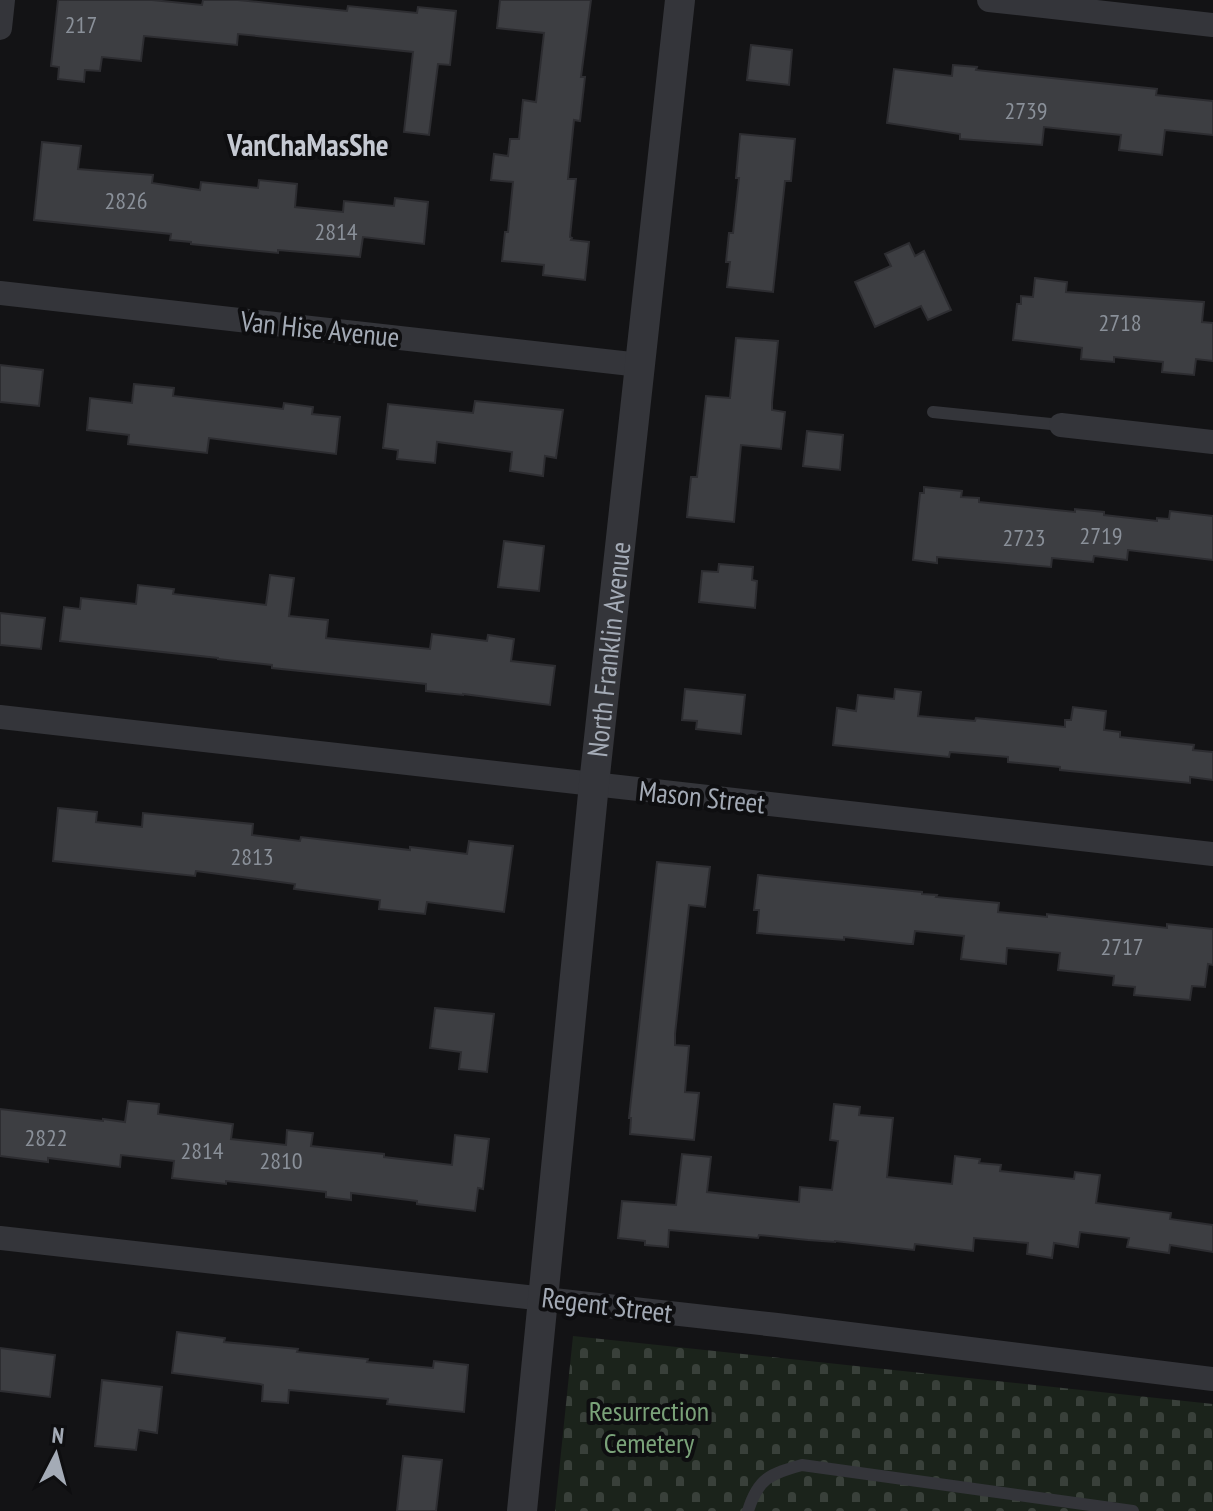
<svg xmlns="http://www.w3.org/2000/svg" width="1213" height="1511" viewBox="0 0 1213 1511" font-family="'PT Sans Narrow',sans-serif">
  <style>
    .cemetery { fill: url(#cemetery-stones) }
    .building { fill: #3d3e42; stroke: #2d2d31; stroke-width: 2 }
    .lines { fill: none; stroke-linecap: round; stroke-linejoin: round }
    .service { stroke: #34353a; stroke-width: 12 }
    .minor { stroke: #34353a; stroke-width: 24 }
    .tertiary { stroke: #34353a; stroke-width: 30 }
    .labels { text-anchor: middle; stroke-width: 8; stroke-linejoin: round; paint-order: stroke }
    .number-label { font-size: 24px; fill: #8a9099 }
    .street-label { font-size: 28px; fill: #a4abb6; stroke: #0e0e10 }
    .park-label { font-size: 28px; fill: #7aa279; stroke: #0e0e10 }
    .neighbourhood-label { font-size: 30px; font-weight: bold; fill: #c5c9d2; stroke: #0e0e10 }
  </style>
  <defs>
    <pattern id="cemetery-stones" width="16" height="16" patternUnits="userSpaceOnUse" patternTransform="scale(2)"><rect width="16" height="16" fill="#1b231b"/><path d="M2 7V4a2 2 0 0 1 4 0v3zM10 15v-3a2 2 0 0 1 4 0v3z" fill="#39403a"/></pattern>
  </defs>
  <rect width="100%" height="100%" fill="#131315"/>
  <path class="cemetery" d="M573,1336L1213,1404V1511H555Z"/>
  <path class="building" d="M58,0H152L202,5L203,0H238L347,11L348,6L417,13L418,7L456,11L450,65L438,64L429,135L404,132L413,52L238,34L237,45L144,36L141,61L102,57L100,71L85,70L84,82L58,79L59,67L51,66Z
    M500,0H591L581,77H585L580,121L574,120L568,179H576L570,237L572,238L571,240L589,242L585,280L543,275L544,265L502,261L505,232H508L513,182L491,180L494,154L508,156L510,139H519L523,100L536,102L544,33L497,28Z
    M751,45L792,50L789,85L747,80Z
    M953,65L977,67L976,70L1157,89L1156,95L1213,101V135L1165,130L1162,155L1119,150L1121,135L1044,127L1042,145L960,139V134L887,123L894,69L952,76Z
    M740,134L795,139L791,181H785L773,292L727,287L730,262H726L729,233H733L739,178H736Z
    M42,142L81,146L78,169L153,175L152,183L200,190L201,182L258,188L259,180L297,184L295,207L343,212L344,201L394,206L395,198L428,202L424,244L363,237L360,257L278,250V253L191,244V242L170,240L171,234L34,220Z
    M909,243L915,256L924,251L951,310L928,320L921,306L875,327L855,282L891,266L885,254Z
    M1035,278L1067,282L1066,292L1204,302L1202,322L1213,323V361L1196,359L1194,375L1162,372L1163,362L1114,357V362L1081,359L1082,348L1013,340L1017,304H1021V296L1033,297Z
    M736,338L778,341L772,403V410L785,412L781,449L741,445L734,522L687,517L691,477H697L706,396L730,398Z
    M0,365L43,370L39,406L0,402Z
    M134,384L174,388L173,396L283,409L284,403L313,407L312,414L340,417L336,454L209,438L207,453L128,444L129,435L87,430L90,398L132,403Z
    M475,401L563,410L556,458L545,456L543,476L510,471L512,452L437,442L435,463L397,459L398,450L383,448L388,404L473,413Z
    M807,431L843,435L840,470L803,466Z
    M924,487L962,491L961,497L979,498V502L1075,512V509L1104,512V515L1157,521V518L1169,519L1170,511L1213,516V560L1128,550L1127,560L1094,556L1093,562L1052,558L1051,567L937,557V563L913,560L920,493H924Z
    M504,541L544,546L539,591L498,587Z
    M719,564L753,567L752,580L757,581L755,608L699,602L702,571L718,572Z
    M270,575L294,578L289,616L328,620L326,638L430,649L432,634L487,641L488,635L514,639L511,661L555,666L550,705L463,694V695L426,691V684L272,668V665L218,659V658L60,641L64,607L80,609L81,598L136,604L138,585L174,589L173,594L266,605Z
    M0,613L45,618L41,649L0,645Z
    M685,689L745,695L741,734L696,729L697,721L682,720Z
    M895,689L921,692L918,716L975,721L976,718L1065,727V720H1071L1073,707L1106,711L1104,730L1120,732V737L1194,745L1193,750L1213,752V780L1190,777V783L1060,770V767L1008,762V757L950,752L949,757L833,745L837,708L856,711L858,695L894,699Z
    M58,808L97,812L96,822L142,827L143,813L253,824L252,835L300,841L301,837L410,850V847L467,854L469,841L513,846L504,912L427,902L425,914L379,909L380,900L294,889L295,884L196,871L195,876L53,861Z
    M657,862L710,867L705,907L689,905L675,1034V1045L689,1046L685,1092L699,1093L694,1140L630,1134L631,1118H629Z
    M758,875L922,892V894L937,895L936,897L999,903L998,912L1047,917V914L1167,928V924L1213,929V965L1208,964L1205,987L1192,986L1190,1000L1134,995L1135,987L1113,985L1114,976L1058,970L1060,953L1007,948L1006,964L961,959L964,936L915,931L913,944H909L844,937V940L757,933L759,910H754Z
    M435,1008L494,1014L487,1072L459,1069L461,1052L430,1048Z
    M128,1101L159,1104L158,1114L233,1124L231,1139L286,1145L287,1130L313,1133L311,1146L384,1154V1157L452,1165L455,1135L489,1139L483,1189L478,1188L475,1211L417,1204V1201L351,1193V1200L326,1197V1192L226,1181V1184L172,1178L174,1161L121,1155L120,1167L48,1158V1162L0,1156V1109L103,1121V1119L125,1122Z
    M834,1104L860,1107L859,1115L893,1118L887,1177L952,1184L955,1156L980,1159L979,1163L1001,1165L1000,1171L1074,1179L1075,1172L1100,1175L1096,1203L1171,1213L1170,1219L1213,1225V1252L1170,1245L1169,1253L1127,1247L1129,1238L1080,1232L1078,1247L1054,1243L1052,1258L1027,1254L1028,1243L974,1238L973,1251L915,1244L914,1250L835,1241V1242L808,1240L759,1235L758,1238L669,1230L668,1247L645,1245V1241L618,1238L622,1201L676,1205L682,1154L711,1157L707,1192L799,1202L800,1187L832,1190L838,1141L830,1140Z
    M177,1332L225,1338L224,1342L298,1349L297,1352L368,1359L367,1362L433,1368L434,1361L468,1365L464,1412L387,1404L388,1399L289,1390L288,1403L262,1401L263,1385L260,1384L172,1373Z
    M0,1348L55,1355L50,1397L0,1391Z
    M102,1380L162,1387L157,1433L139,1430L136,1450L95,1446Z
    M403,1456L442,1460L436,1511H397Z"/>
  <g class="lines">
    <path class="service" d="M933,412L1061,425
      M748,1511C758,1478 770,1474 802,1465L1133,1511"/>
    <path class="minor" d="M989,0L1213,25
      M0,28L3,0
      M0,293L640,365
      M1061,425L1213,442
      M0,717L1213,854
      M0,1238L777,1325L1213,1379"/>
    <path class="tertiary" id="s1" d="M522,1511L594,784L680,0"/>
  </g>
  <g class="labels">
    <g class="number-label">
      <text x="81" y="33">217</text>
      <text x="1026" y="119">2739</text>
      <text x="126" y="209">2826</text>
      <text x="336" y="240">2814</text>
      <text x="1120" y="331">2718</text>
      <text x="1101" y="544">2719</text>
      <text x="1024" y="546">2723</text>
      <text x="252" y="865">2813</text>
      <text x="1122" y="955">2717</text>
      <text x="46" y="1146">2822</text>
      <text x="202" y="1159">2814</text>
      <text x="281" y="1169">2810</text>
    </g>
    <g class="street-label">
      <text transform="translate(320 329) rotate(6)" y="10">Van Hise Avenue</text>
      <text dy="10" stroke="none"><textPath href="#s1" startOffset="866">North Franklin Avenue</textPath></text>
      <text transform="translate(702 797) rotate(6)" y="10">Mason Street</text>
      <text transform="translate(607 1305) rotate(7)" y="10">Regent Street</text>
    </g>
    <g class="park-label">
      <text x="649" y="1421">Resurrection<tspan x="649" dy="32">Cemetery</tspan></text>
    </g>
    <g class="neighbourhood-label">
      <text x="308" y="156">VanChaMasShe</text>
    </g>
  </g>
  <g transform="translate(56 1455) rotate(6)" stroke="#0e0e10" stroke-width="6" paint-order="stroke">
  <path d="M0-6L14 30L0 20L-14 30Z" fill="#a4abb6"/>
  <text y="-12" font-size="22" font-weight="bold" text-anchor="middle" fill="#a4abb6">N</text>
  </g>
</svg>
